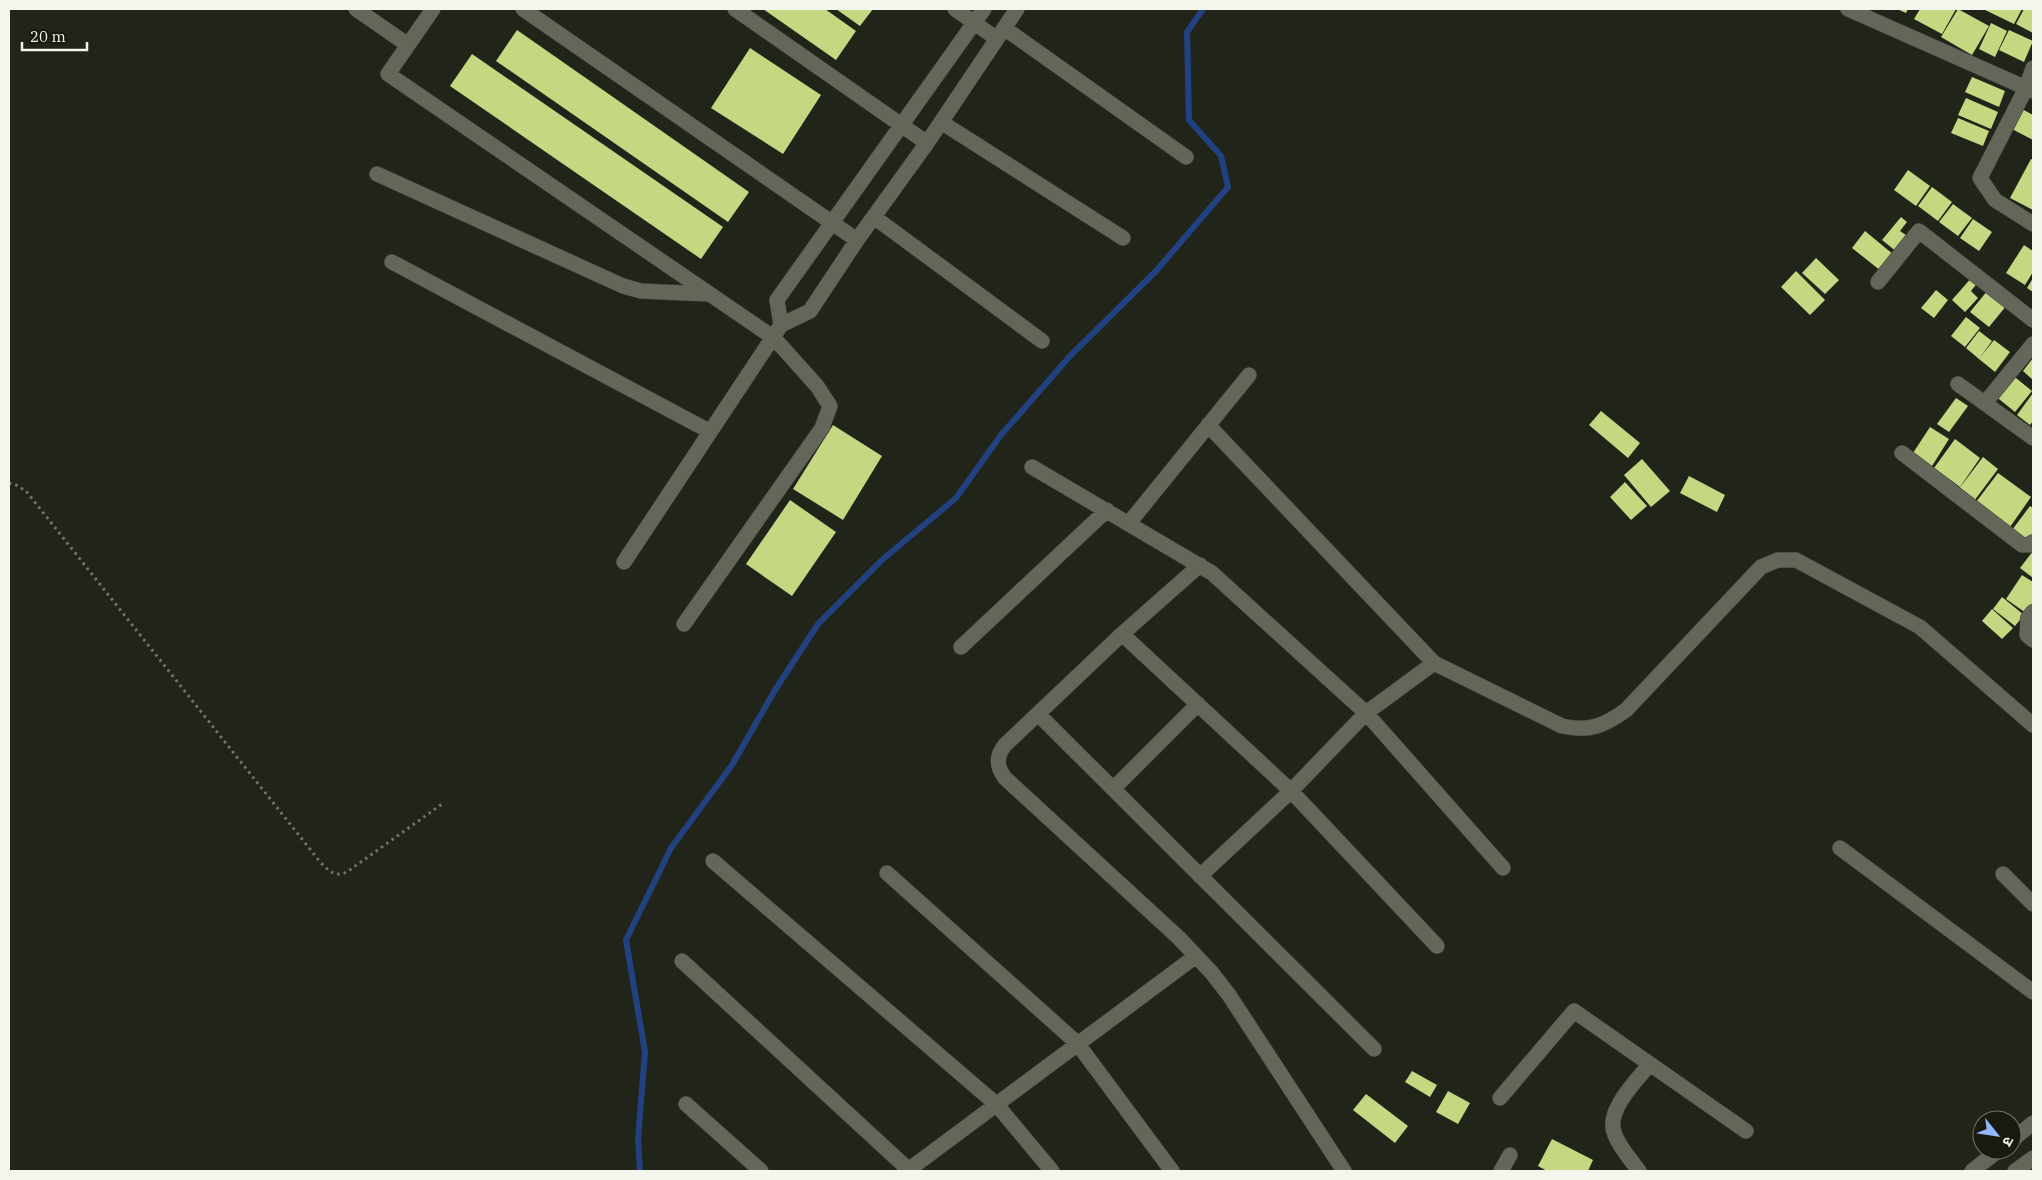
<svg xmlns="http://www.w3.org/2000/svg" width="2042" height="1180" viewBox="0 0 2042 1180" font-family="'IBM Plex Serif','Noto Sans Devanagari',serif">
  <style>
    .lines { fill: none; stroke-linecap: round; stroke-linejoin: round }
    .stream { stroke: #214180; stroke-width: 6 }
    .building { fill: #c4d882 }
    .minor-casing { stroke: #3e4037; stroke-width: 16 }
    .path { stroke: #73756b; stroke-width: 3; stroke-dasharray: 2.5 4; stroke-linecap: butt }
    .minor { stroke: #636659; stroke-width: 15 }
  </style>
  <rect width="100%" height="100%" fill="#212419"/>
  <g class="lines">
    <path class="stream" d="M640,1171L638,1139L645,1052L626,940L671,848L732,765L775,690L818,624L883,559L956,498L1001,435L1070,356L1156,271L1228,187L1221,156L1189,120L1187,32L1203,9"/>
  </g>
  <path class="building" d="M763,9H825L856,31L836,60Z
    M836,9H873L860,26Z
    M1897,9H1908L1906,13Z
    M1920,9H1956L1942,34L1914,19Z
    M1958,9L1989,26L1972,55L1941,37Z
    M1983,9H2022L2014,24Z
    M2024,9H2033V33L2016,24Z
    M1991,23L2007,31L1995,57L1979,49Z
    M517,30L749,192L728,222L496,61Z
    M2009,30L2033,41L2024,62L1999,50Z
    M750,48L821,95L783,154L711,108Z
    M472,54L723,227L701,259L450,86Z
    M1972,77L2005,91L1999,107L1965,92Z
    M1966,98L1998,112L1991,129L1958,115Z
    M2022,109L2033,115V140L2012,129Z
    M1958,118L1989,131L1983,146L1951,133Z
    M2031,159L2033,160V210L2010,198Z
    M1908,170L1930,186L1916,206L1894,190Z
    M1932,187L1952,202L1938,221L1918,206Z
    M1953,204L1972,218L1958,236L1939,222Z
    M1901,217L1907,222L1900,231L1909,237L1897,252L1882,240Z
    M1973,219L1992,232L1979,251L1960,238Z
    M1865,231L1894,255L1881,271L1852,248Z
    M2024,245L2033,251V272L2025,285L2006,273Z
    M1816,258L1839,280L1825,294L1802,273Z
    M1796,271L1825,300L1810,315L1781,287Z
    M1973,276L1979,281L1971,291L1978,298L1965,312L1952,300Z
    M2033,278V292L2027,288Z
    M1936,290L1948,300L1934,318L1921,308Z
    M1988,290L2007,305L1989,327L1970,312Z
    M1966,317L1980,328L1965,347L1951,336Z
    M1979,331L1992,341L1979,359L1966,348Z
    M1994,340L2010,352L1995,372L1979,359Z
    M2033,358V380L2023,371Z
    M2011,374L2032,391L2015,412L1994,395Z
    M2033,393V421L2030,425L2017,415Z
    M1956,398L1968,406L1949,432L1937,424Z
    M1601,411L1640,443L1628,458L1589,425Z
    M833,425L882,456L843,520L793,489Z
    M1930,427L1949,439L1932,466L1913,453Z
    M1955,439L1980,458L1960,487L1934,468Z
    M1983,457L1998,469L1974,501L1958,490Z
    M1642,459L1670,491L1651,507L1624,475Z
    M1998,473L2031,497L2010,527L1976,502Z
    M1689,476L1725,495L1717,512L1680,493Z
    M1625,482L1647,506L1631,520L1610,497Z
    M790,500L836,532L792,596L746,564Z
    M2030,506L2033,508V535L2028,542L2012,530Z
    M2033,551V578L2020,568Z
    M2022,575L2033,582V603L2026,613L2006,599Z
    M2002,597L2024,615L2015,626L1993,609Z
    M1992,609L2013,628L2002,639L1982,621Z
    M1412,1071L1437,1085L1430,1097L1405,1082Z
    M1448,1091L1470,1103L1458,1124L1436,1112Z
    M1366,1094L1408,1126L1395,1143L1353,1110Z
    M1552,1139L1593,1160L1588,1171H1547L1538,1166Z"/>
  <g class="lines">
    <g class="minor-casing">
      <path id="minor" d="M356,9L408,45
        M433,9L388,74L774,338L817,386L830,406L822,428L684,624
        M523,9L857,240
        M735,9L927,143
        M955,9L997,39
        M1848,9L2033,91
        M1004,28L1186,157
        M2033,68L2026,88L1980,178L1995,200L2033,224
        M941,122L1123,238
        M377,174L623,286L641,291L707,294
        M874,217L1042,341
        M392,262L709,431
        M1878,282L1919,231L2033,320
        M781,325L777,300L984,9
        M1958,384L2033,438
        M1985,403L2033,344
        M1208,425L1434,663L1562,726C1589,732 1604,726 1626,710L1761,567L1778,560H1796L1920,627L2033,725
        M1902,453L2022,545H2029L2033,542
        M1032,467L1212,573L1366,713L1503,868
        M1129,523L1249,375
        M624,562L781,325L810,311L857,240L927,143L1017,9
        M1200,565L1122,634L1005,745C996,756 996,766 1005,778L1179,938L1212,973L1229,995L1344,1171
        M2033,612L2028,618L2027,635L2033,640
        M1122,634L1291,791L1437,946
        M961,647L1107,510
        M1038,714L1374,1049
        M1113,789L1198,704
        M1840,848L2033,992
        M713,861L996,1104L1052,1171
        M887,873L1077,1043L1172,1171
        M2003,874L2033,904
        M1200,876L1291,791L1366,713L1434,663
        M682,961L909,1170
        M1500,1098L1574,1011L1746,1131
        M686,1104L761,1171
        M2012,1140L2033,1123
        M907,1171L1196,956
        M1501,1171L1510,1155
        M1639,1171C1631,1160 1620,1148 1615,1135C1604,1112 1636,1081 1650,1064
        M1972,1171L1999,1150
        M2015,1171L2033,1158"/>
    </g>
    <path class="path" d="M9,483L16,485L26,491L321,863C330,872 335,877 347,872L442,804"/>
    <use href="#minor" class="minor"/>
  </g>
  <rect width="2042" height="1180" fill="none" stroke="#f4f6ee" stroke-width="20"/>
  <g transform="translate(1997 1135) rotate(120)"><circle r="24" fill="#181a10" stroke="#707269"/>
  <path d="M0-4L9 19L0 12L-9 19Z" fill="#91b8fd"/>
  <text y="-8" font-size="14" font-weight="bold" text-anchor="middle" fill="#f4f6ee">उ</text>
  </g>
  <path d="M22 42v8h65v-8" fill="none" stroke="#f4f6ee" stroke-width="2.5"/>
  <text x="30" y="42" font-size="15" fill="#f4f6ee" stroke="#181a10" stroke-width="4" paint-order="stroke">20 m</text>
</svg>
